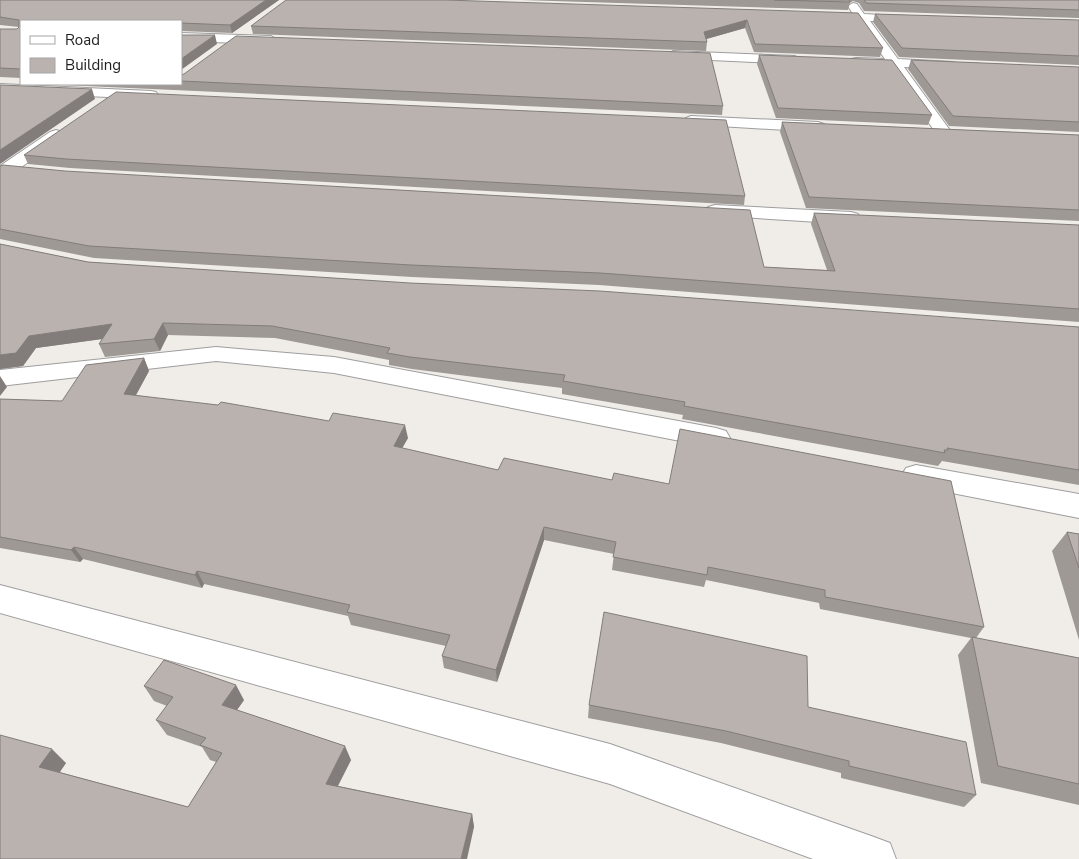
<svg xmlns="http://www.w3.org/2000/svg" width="1079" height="859" viewBox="0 0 1079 859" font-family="'Nunito Sans',sans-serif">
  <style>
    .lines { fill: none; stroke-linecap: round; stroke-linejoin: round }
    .street-casing { stroke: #9e9e9e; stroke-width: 2 }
    .street { fill: #fff; fill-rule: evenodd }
    .wall { fill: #9f9996 }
    .shaded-wall { fill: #827d7a }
    .building { fill: #b9b2af; stroke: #827d7a }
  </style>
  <rect width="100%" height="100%" fill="#f0ede9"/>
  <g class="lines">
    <g class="street-casing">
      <path id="street" d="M853,3L857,4L864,14L914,17L916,19L910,22L870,21L898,59L953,62L955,65L953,68L948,69L904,67L952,133L950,136H938L890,67L851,65L849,62L851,59L856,58L885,59L858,21L823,19L817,16L823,13L853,14L848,6Z
        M181,33L271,36L277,40L271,44L181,41Z
        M673,51L795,56L801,60L795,64L668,58L667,55Z
        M0,84L151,91L156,92L158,95L156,98L151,99L0,92Z
        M691,116L818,122L824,124L826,127L824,130L818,132L686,124L683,121L686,118Z
        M56,130L62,132L64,135L62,138L13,173L0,176V166L50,132Z
        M715,205L851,212L858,214L861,218L858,222L851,224L708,215L706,211L708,207Z
        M216,347L334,357L716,428L726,431L730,438L726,445L716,448L334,373L216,361L0,386V370Z
        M916,465L1079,494V518L906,484L901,476L906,468Z
        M0,585L610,744L874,837L890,843L896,859H813L610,784L0,613Z"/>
    </g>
    <use href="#street" class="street"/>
  </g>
  <path class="wall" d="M0,0H279L232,33L181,31V21H21V78L0,77V29H17L19,27L0,25Z
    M520,0H1079V18L864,11L859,3L853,1L850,3L848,10Z
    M858,13L883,48L880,57L754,52L745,28L706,39L707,42L706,51L253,34L251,26Z
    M875,14L1079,20V65L899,57L873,22Z
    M759,55L932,115L928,125L776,118L757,64Z
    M911,60L1079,67V132L949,126L908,69Z
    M181,75L723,106L722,115L42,84H181Z
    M782,122L1079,135V221L806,208L780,132Z
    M24,155L745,196L744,205L70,168L28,164Z
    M0,166L764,267L827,270L811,224L814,213L1079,225V322L599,285L412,277L94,258L0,239Z
    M0,244L88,262L1079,327V485L942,461L938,466L682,419L683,415L562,394V388L412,369L389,365V360L275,338L168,335L160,351L105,357L99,344L102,339L36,348L23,366L0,369Z
    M144,358L149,371L136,395L408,438L402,448L984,627L976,638L1079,658V805L981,783L958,655L971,638L820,609L819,603L706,580L704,587L612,570L614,554L544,540L497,682L444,668L442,656L446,646L351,625L348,616L204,584L202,588L83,559L80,562L0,548V399L62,401Z
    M1067,532L1079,534V640L1052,551Z
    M144,686L244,700L237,710L351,760L338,786L472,814L474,827L0,859V735L66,763L59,772L188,807L216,762L210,760L202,747L167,735L156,720L167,706L154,701Z
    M589,705L808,707L976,795L964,807L841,778V773L721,743L588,718Z"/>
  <path class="shaded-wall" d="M266,0H279L232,33L230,25Z
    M747,20L745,28L703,40L704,32Z
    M215,35L217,44L181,70V59Z
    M92,89L95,99L0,164V150Z
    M163,323L168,335L160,351L154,339Z
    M112,324L117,337L36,348L23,366L0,369V355L29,336Z
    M144,358L149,371L130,406L124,394Z
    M0,376L7,387L0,396Z
    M405,425L408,438L396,459L394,446Z
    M544,527V540L497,682L496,670Z
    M74,547L83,559L80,562L71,550Z
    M197,571L204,584L202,588L195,575Z
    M236,685L244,700L230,720L222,705Z
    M345,746L351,760L332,797L326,784Z
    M52,749L66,763L54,781L39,767Z
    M472,814L474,827L467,859H461Z"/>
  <path class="building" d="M0,0H266L230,25L181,23V21H21V69L0,68V29H17L19,27V20L0,17Z
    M286,0H445L858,13L883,48L755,44L747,20L704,32L707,42L251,26Z
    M774,0H849L850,2Z
    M864,0H1079V10L866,3Z
    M875,14L1079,20V56L902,48Z
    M181,35H215L181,59Z
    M236,36L710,53L723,106L181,81V75L184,74Z
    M759,55L892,60L932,115L778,108Z
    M911,60L1079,67V122L953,116Z
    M0,85H2L92,89L0,150Z
    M116,92L726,120L745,196L66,159L24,155Z
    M782,122L1079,135V210L809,197Z
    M3,165L65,171L750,210L764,267L835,271L814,213L1079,225V309L600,273L411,265L89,246L0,229V166Z
    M0,244L88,262L410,283L600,291L1079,327V470L947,448L948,450H944L945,453L684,406L685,402L563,381L565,375L410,357L387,353L390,348L272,326L163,323L154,339L99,344L112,324L29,336L16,353L0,355Z
    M144,358L124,394L218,405L221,402L329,421L333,413L405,425L394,446L498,470L504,458L612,480L614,473L669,484L680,429L951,481L984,627L825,597V590L708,567L707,575L613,557L616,542L544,527L496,670L442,656L450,635L347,612L350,605L197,571L195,575L74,547L71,550L0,537V399L62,401L86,365Z
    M1067,532L1079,534V568Z
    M604,612L807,656L808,707L966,742L976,795L849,766V761L726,731L589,705Z
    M972,637L1079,658V784L998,766Z
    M164,660L236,685L222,705L345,746L326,784L472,814L461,859H0V735L52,749L39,767L188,807L222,753L200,745L206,738L156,720L173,697L144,686Z"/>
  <rect x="20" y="20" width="162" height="65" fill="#ffffff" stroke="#a6a6a6"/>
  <rect x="30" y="36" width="25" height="8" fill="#ffffff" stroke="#a6a6a6"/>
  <text x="65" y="45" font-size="15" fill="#212121">Road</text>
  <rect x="30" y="58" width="25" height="15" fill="#b9b2af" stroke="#a6a6a6"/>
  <text x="65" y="70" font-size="15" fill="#212121">Building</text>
</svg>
